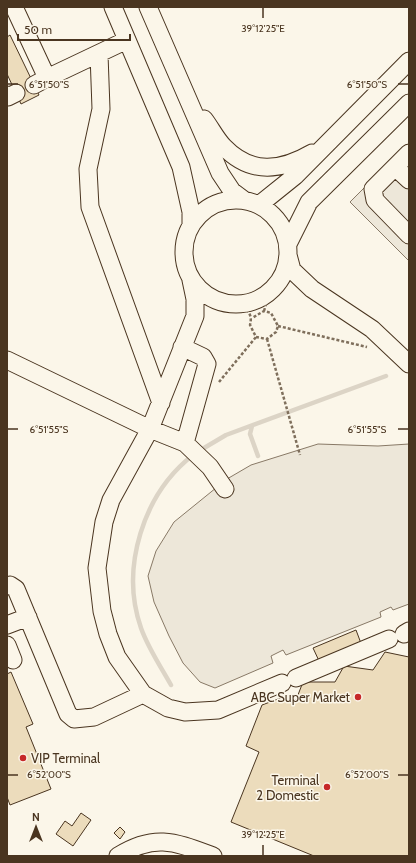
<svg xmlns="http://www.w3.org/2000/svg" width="416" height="863" viewBox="0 0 416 863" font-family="Cabin,sans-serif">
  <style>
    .parking { fill: #ede7d9; stroke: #887966 }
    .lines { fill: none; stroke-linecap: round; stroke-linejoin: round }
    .stream { stroke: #dcd4c6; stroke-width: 4.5 }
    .building { fill: #ecdcbc; stroke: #4a3520 }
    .minor-casing { stroke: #4a3520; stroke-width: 19 }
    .path { stroke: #7f6f5c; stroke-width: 2.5; stroke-dasharray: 3 2; stroke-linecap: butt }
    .minor { stroke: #fbf6e9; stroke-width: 17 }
    .ticks { fill: none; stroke: #4a3520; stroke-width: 1.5 }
    .poi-dot { fill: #c62828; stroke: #fbf6e9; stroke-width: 1.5 }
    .labels { text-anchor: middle; stroke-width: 3; stroke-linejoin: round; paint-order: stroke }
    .poi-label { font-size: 13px; fill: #4a3520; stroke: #fbf6e9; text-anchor: end }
    .ticks-label { font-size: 10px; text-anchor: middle; fill: #4a3520; stroke: #fbf6e9; stroke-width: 3; stroke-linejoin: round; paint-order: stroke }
  </style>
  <rect width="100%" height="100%" fill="#fbf6e9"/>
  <path class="parking" d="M409,143V261L350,202Z
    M318,444L378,446L409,444V604L393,610L391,607L380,612L381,617L286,655L283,650L271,656L273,663L215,688L200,682L183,663L169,636L154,602L148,576L156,551L174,522L227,479L251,465Z"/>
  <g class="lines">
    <path class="stream" d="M252,426L250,434L258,456
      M199,451L226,435L386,376
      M171,685C161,667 148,648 141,628C120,568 143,494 193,455"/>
  </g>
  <path class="building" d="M10,35L39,95L21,104L7,74V37Z
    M356,630L362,646L320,663L313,648Z
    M385,652L409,657V856H314L231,822L259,752L246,746L262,705L286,696L296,700L303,682H335L344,666L373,670Z
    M11,672L33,724L26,727L51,789L10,805L7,797V674Z
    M81,813L91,820L73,846L56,834L65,821L72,826Z
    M120,827L125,832L120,839L114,833Z"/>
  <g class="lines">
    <g class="minor-casing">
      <path id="minor" d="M14,7L47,78L127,40
        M113,7L181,167L191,212V224
        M148,7L220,173L232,191L244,200
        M99,54L101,109L88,169L90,207L161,403
        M34,85L47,78
        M7,95L8,97L16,93
        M204,119C211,128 216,139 224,147C251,175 281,171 312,153
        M409,153L373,189L375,200L409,235
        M395,167L409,180
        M184 252a52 52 0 1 1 104 0a52 52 0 1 1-104 0Z
        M259,205L295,176L409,61
        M288,244L309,202L409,103
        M288,255L292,270L312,289L372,329L409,364
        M191,280L195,299V316L150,429L111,500L104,522L97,568L102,611L108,634L117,657L143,694L168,708L185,712L218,710L282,683
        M182,347L203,357L207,364L185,443
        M7,360L150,429L185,443L210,467L225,489
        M7,586L10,585L16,589L68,714L74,719L94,717L143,694
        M7,625L28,617
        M404,634L409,631
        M7,645L13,660
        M296,678L389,639
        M118,856C155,833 175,842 213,856"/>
    </g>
    <path class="path" d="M238,304C247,310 253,313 250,325L256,337L267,339L276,332L278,326L271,313L264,311L252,318
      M264,311L270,291
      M278,326L367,347
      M267,339L300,455
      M219,382L256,337"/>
    <use href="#minor" class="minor"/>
  </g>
  <path class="ticks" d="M263,8V18M8,84H18M398,84H408M8,429H18M398,429H408M8,775H18M398,775H408M263,845V855"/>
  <g class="poi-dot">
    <circle cx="358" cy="697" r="4"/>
    <circle cx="23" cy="758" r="4"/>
    <circle cx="327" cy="787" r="4"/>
  </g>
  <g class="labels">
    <g class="poi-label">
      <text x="350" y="702">ABC Super Market</text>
      <text x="31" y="763" text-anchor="start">VIP Terminal</text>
      <text x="319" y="785">Terminal<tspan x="319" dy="15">2 Domestic</tspan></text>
    </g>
  </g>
  <g class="ticks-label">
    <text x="263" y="32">39°12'25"E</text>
    <text x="49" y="88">6°51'50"S</text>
    <text x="367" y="88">6°51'50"S</text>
    <text x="49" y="433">6°51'55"S</text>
    <text x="367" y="433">6°51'55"S</text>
    <text x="49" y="778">6°52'00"S</text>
    <text x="367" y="778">6°52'00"S</text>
    <text x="263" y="838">39°12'25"E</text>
  </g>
  <rect width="416" height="863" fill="none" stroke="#4a3520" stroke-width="16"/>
  <g transform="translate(36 827)" stroke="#fbf6e9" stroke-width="3" paint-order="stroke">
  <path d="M0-3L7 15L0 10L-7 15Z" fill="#4a3520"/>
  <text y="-6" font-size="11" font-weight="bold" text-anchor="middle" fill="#4a3520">N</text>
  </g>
  <path d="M18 34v6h112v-6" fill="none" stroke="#4a3520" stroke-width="2"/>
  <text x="24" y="34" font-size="12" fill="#4a3520" stroke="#fbf6e9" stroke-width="3" paint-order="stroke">50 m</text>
</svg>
